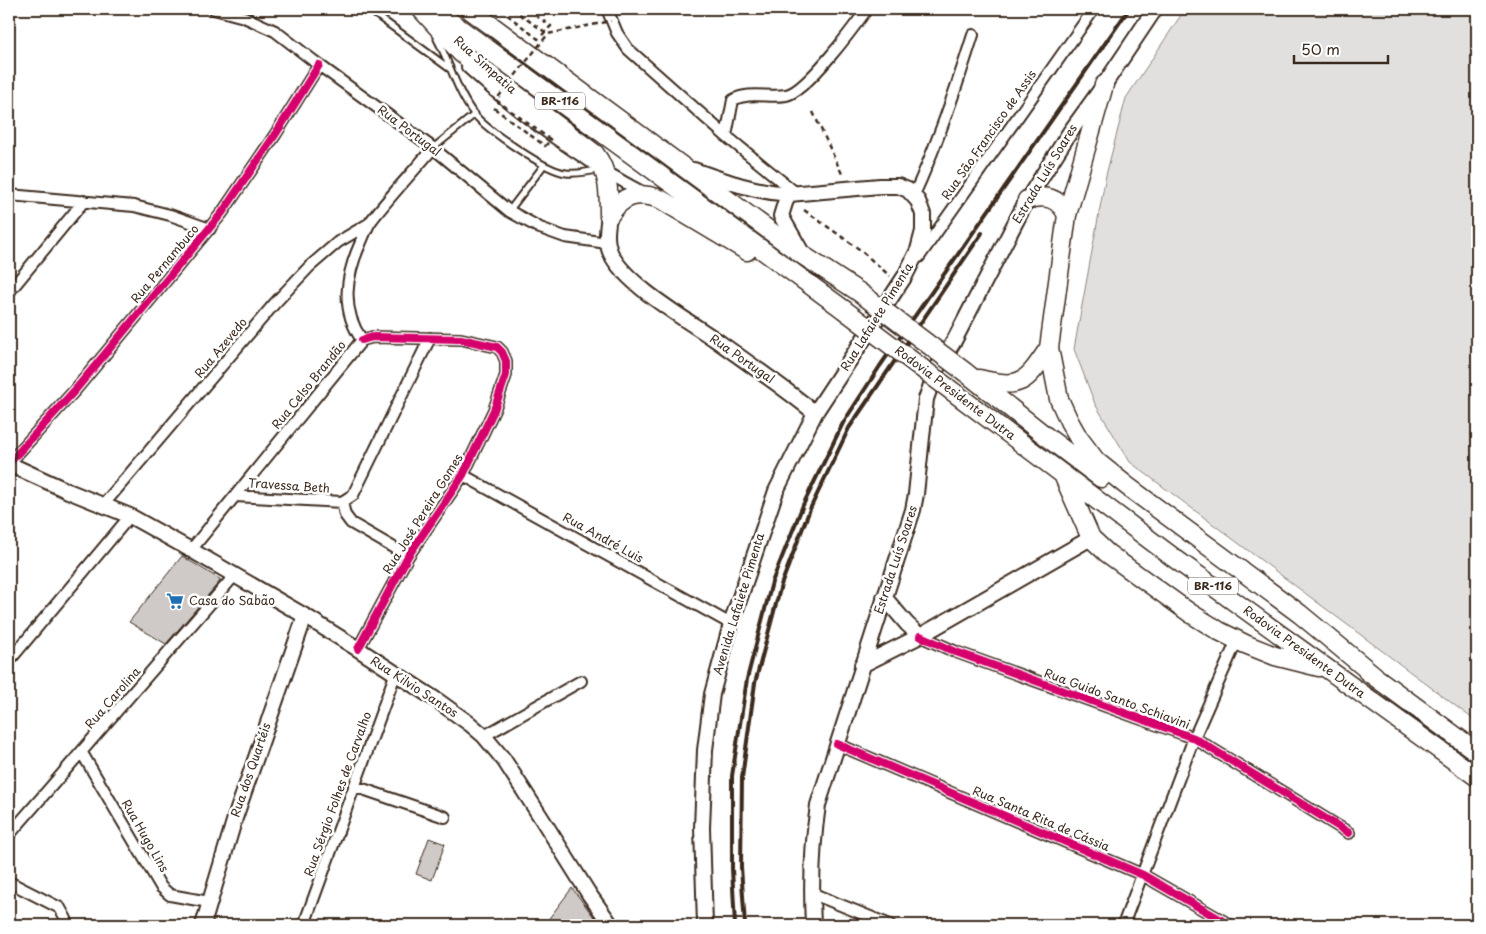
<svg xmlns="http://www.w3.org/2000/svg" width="1486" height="934" viewBox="0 0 1486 934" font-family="'Playpen Sans',sans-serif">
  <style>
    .green { fill: #e2e0de; stroke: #8e857e }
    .building { fill: #cfcac7; stroke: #3b2a1e }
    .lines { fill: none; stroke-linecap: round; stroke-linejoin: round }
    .lane-casing { stroke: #3b2a1e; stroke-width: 9 }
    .street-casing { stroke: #3b2a1e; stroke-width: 14 }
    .secondary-casing { stroke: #3b2a1e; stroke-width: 18 }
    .highway-casing { stroke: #3b2a1e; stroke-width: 21 }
    .path { stroke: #3b2a1e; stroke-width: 2.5; stroke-dasharray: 5 4; stroke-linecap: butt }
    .lane { stroke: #fff; stroke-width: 5 }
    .street { stroke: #fff; stroke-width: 10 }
    .secondary { stroke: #fff; stroke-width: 14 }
    .highway { stroke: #fff; stroke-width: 18 }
    .rail { stroke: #3b2a1e; stroke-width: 4 }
    .highway-bridge-casing { stroke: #3b2a1e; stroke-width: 21; stroke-linecap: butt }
    .path-bridge { stroke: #3b2a1e; stroke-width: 2.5; stroke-dasharray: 5 4; stroke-linecap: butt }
    .highway-bridge { stroke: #fff; stroke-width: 18 }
    .cycleway-casing { stroke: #fff; stroke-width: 11 }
    .cycleway { stroke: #d6006c; stroke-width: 8 }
    .labels { text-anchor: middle; stroke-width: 5; stroke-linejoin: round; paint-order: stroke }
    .shield { fill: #fff; stroke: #766a62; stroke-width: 1 }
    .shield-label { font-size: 11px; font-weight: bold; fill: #3b2a1e }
    .street-label { font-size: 12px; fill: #3b2a1e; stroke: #fff }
    .poi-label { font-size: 12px; fill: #3b2a1e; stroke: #fff; text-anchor: start }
  </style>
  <rect width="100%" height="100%" fill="#fff"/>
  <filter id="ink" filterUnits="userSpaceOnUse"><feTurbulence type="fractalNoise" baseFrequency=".02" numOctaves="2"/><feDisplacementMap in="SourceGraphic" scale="10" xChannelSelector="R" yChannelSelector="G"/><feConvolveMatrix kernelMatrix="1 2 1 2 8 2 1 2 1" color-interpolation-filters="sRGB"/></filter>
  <g filter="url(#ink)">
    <path class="green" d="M1185,9H1477V722L1130,462L1095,404L1074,349L1106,175L1126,98Z"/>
    <path class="building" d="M182,556L221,580L166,644L129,622Z
      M429,838L445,844L432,880L416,874Z
      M572,888L600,925H544Z"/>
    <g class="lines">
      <g class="lane-casing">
        <path id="lane" d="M368,9L450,69
          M437,39C450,63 457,92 474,114C487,130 546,171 566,173C578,174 589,172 600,169
          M433,148L475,114
          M509,211L544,165"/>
      </g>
      <g class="street-casing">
        <path id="street" d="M214,9L244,17L275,31L319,65L433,148L509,211L540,228L565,237L607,243
          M607,9L617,33L628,49L726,136L796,193
          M467,67C520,116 580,159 644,193
          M726,136L733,100C749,91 769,98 786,95C806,92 854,27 867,9
          M9,195L134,206L170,215L210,229
          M914,195C938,143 956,89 973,35
          M919,257L1094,9
          M9,292L84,201
          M362,340C340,309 346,275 361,242C364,235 367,227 371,221C390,196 413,172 433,148
          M9,463L76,389L222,213L275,135L319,65
          M463,475L731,624
          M235,496L342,502L353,495L430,338
          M342,502L345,515L351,523L408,556
          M104,504L275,303L309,267L338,242L370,223
          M191,550L362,340
          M920,636L956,652L1194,738L1349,833
          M358,649L408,556L463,475L494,410L506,375V361L502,352L497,347L461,339L373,337L362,340
          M9,661L130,516
          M484,736L581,681
          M837,744L1143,875L1230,925
          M82,753L161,887L170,895L209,902
          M354,786L445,817
          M9,835L235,575
          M9,882L60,908L66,919L65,925
          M811,893L890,925
          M305,922L395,675
          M1123,925L1194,738L1237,640"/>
      </g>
      <g class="secondary-casing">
        <path id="secondary" d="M694,170C725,181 756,192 789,194L880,186H898L908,190L918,201L923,214V231L918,250L905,276L815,413L776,491L731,624L712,694L705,750L702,828L705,925
          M789,194L785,203L781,216L801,251
          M609,216C607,229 605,241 611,254C626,285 687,320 716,340C750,364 783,387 815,413
          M9,464L68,491L130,516L191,550L305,616L358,649L438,701L470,724L484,736L504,760L542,819L589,894L611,925
          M884,597L907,624L920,636
          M862,665L920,636L1091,538
          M203,925L235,818L305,616
          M813,925C811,885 812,846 818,805L913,510L916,494L926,399L937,368L954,341L1027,200L1070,132L1104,85L1155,9"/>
      </g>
      <g class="highway-casing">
        <path id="highway" d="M421,9L461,53L595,154C609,172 609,194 609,216
          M433,9L843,309
          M469,9L804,256L859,292
          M1104,85L1067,215L1049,348L1059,399L1069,421L1078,437L1096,461L1127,486L1300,614L1375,676
          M1027,200C1044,194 1059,197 1067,215
          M609,216C622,195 637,191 660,199L747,251
          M965,372L1052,441L1101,478
          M979,379C1022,390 1026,382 1049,348
          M952,391L1174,558L1477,777
          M1064,477L1091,538L1107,553L1190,613L1219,631L1245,644L1275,656L1319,667
          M1367,671L1477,752"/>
      </g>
      <path class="path" d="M500,9L538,39L551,26L526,9
        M813,112L843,176
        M804,210L859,249L890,276"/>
      <use href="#lane" class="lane"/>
      <use href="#street" class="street"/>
      <use href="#secondary" class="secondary"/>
      <use href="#highway" class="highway"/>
      <path class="rail" d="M735,925L732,869V776L747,679L772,582L803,505L843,423L880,366L1129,9
        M745,925L741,867L742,778L755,683L781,585L810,509L849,428L982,233"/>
      <g class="highway-bridge-casing">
        <path id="highway-bridge" d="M859,292L965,372
          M843,309L952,391"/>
      </g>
      <path class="path-bridge" d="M512,9L548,34
        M494,108L545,146L551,140L496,100L548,34L611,21"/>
      <use href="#highway-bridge" class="highway-bridge"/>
      <g class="cycleway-casing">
        <path id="cycleway" d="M9,463L76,389L222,213L275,135L319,65
          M920,636L956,652L1194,738L1349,833
          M358,649L408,556L463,475L494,410L506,375V361L502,352L497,347L461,339L373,337L362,340
          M837,744L1143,875L1230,925"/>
      </g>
      <use href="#cycleway" class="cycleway"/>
    </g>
  </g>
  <defs>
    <g id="supermarket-bare" transform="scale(1.35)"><path d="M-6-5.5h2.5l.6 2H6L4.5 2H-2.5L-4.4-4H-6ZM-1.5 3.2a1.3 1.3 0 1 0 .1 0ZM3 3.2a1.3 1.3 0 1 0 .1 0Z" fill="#1f6fb2" stroke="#fff" stroke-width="2.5" paint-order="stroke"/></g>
  </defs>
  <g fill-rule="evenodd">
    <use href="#supermarket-bare" x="175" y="601"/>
  </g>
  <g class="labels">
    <g class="shield">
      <rect x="535" y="92.5" width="50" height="17" rx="4"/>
      <rect x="1188" y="577.5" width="50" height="17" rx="4"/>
    </g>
    <g class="shield-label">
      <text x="560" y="105">BR-116</text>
      <text x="1213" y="590">BR-116</text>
    </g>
    <g class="street-label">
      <text transform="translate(485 65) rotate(42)" y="4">Rua Simpatia</text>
      <text transform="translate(409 131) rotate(37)" y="4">Rua Portugal</text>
      <text transform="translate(989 135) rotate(-55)" y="4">Rua São Francisco de Assis</text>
      <text transform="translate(1045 174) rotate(-59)" y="4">Estrada Luís Soares</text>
      <text transform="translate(165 264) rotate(-50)" y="4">Rua Pernambuco</text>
      <text transform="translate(877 317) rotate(-58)" y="4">Rua Lafaiete Pimenta</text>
      <text transform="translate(221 348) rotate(-50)" y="4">Rua Azevedo</text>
      <text transform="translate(742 359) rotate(35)" y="4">Rua Portugal</text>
      <text transform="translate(309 385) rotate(-51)" y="4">Rua Celso Brandão</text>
      <text transform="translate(955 393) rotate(37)" y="4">Rodovia Presidente Dutra</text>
      <text transform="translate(289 486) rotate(4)" y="4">Travessa Beth</text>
      <text transform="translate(423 514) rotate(-58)" y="4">Rua José Pereira Gomes</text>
      <text transform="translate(603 538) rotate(29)" y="4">Rua André Luis</text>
      <text transform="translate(896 560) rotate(-72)" y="4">Estrada Luís Soares</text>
      <text transform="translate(739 604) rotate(-73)" y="4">Avenida Lafaiete Pimenta</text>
      <text transform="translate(1304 652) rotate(36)" y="4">Rodovia Presidente Dutra</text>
      <text transform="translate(414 687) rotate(33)" y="4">Rua Kilvio Santos</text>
      <text transform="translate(113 698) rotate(-49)" y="4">Rua Carolina</text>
      <text transform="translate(1117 699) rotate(20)" y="4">Rua Guido Santo Schiavini</text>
      <text transform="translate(251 770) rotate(-71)" y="4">Rua dos Quartéis</text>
      <text transform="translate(338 794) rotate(-70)" y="4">Rua Sérgio Folhes de Carvalho</text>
      <text transform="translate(1041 819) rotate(23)" y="4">Rua Santa Rita de Cássia</text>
      <text transform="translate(145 836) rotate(60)" y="4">Rua Hugo Lins</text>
    </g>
    <g class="poi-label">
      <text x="189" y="605">Casa do Sabão</text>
    </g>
  </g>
  <rect width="1486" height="934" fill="none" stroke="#fff" stroke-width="30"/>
  <rect x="15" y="15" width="1456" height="904" fill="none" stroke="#3b2a1e" stroke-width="2" filter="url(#ink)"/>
  <path d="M1294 55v8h94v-8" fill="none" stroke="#3b2a1e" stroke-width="2.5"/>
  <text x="1301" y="55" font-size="15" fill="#3b2a1e" stroke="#ffffff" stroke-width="4" paint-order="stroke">50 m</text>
</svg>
